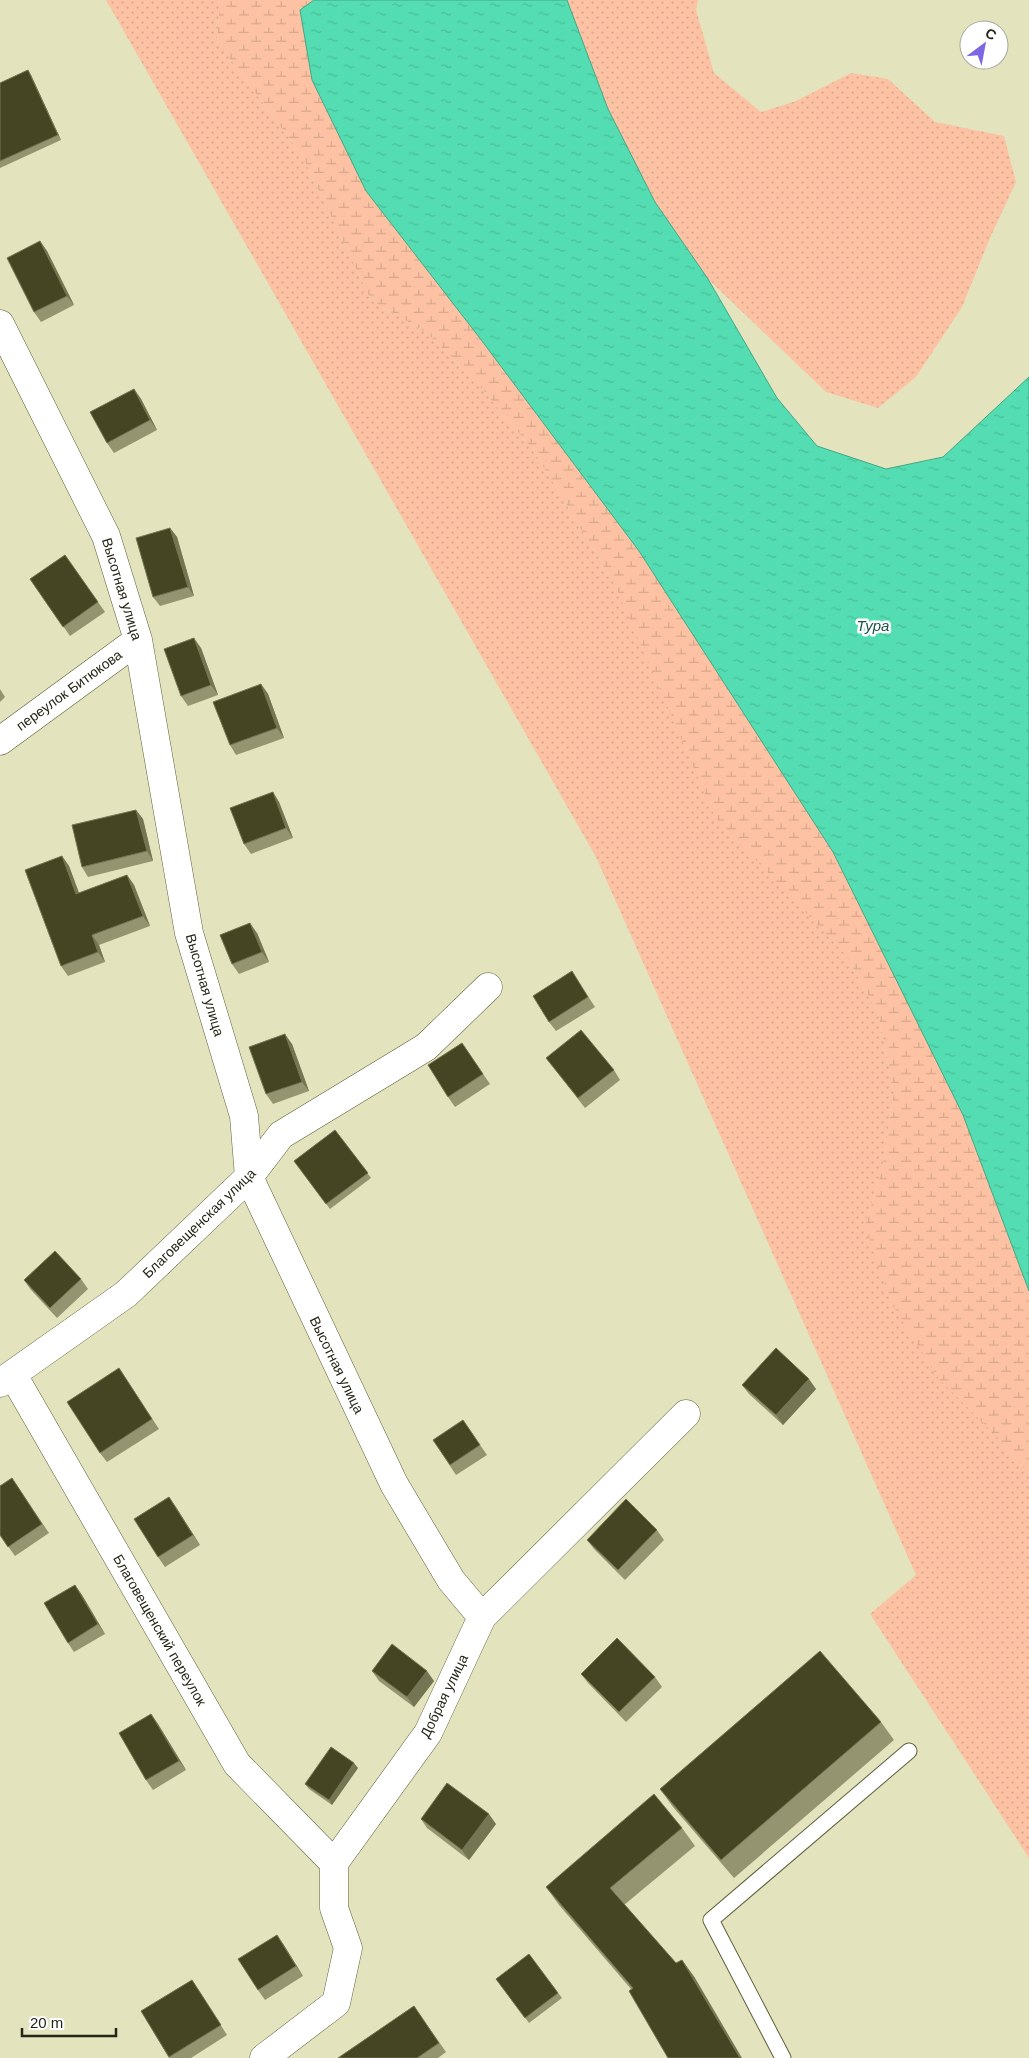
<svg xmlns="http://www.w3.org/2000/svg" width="1029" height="2058" viewBox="0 0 1029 2058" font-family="Arial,sans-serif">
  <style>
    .grass { fill: url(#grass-dots) }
    .wetland { fill: url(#wetland-marsh) }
    .water { fill: url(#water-ripples); stroke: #46a684 }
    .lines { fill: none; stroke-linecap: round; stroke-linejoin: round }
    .service-casing { stroke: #5f5f3d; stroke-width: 17 }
    .minor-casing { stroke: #5f5f3d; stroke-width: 29 }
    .service { stroke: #fff; stroke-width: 15 }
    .minor { stroke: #fff; stroke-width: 28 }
    .wall { fill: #949470 }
    .shaded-wall { fill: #747552 }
    .building { fill: #454524; stroke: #747552 }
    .labels { text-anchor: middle; stroke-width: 5; stroke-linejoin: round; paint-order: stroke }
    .street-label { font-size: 14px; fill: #252517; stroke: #fff }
    .water-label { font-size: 15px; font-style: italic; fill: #1d5543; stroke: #fff }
  </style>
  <defs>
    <pattern id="grass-dots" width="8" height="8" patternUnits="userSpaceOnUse" patternTransform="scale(1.25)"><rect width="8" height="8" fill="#fcc2a3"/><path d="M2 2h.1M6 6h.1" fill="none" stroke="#d8a78c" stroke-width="1.8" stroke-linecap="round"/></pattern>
    <pattern id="wetland-marsh" width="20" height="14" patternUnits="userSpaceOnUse" patternTransform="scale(1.25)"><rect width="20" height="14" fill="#fcc2a3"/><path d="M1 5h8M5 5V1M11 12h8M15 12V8" fill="none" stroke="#d8a78c"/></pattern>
    <pattern id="water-ripples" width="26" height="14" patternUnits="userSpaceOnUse" patternTransform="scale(1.25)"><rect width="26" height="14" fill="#54ddb2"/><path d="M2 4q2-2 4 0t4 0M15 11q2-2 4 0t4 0" fill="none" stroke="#49be98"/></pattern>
  </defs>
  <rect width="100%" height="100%" fill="#e3e4bd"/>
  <path class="grass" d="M106,0H220L217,41L303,157L371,300L427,333L477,383L534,451L615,585L668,706L783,888L845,954L878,1013L894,1092L882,1170L865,1226L1000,1440L1029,1475V1858L870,1614L916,1575L596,857Z
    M567,0H698L696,10L714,73L761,112L796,101L851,73L888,79L935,122L1004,136L1016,182L990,238L962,307L916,377L878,408L826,392L708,279L655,202L608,109Z"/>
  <path class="wetland" d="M220,0H314L300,11L366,191L479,337L639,551L833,852L963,1115L1029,1291V1475L1000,1440L939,1379L891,1303L865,1226L882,1170L894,1092L878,1013L845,954L715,817L615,585L534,451L477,383L427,333L371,300L303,157L217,41Z"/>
  <path class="water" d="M314,0H567L608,109L655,202L708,279L777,398L817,446L886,469L943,457L1029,377V1291L963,1115L833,852L639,551L479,337L366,191L312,80L300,10Z"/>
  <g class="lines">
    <g class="service-casing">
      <path id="service" d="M783,2058L711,1920L909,1751"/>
    </g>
    <g class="minor-casing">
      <path id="minor" d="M0,324L106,536L138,640L189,933L244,1116L249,1177L394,1484L451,1580L482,1617
        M0,741L138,640
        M13,1375L237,1764L334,1863
        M0,1383L126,1294L249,1177L281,1135L426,1047L488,987
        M264,2058L336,2003L348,1948L334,1908V1863L428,1733L482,1617L686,1414"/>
    </g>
    <use href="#service" class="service"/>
    <use href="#minor" class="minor"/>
  </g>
  <path class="wall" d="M28,70L31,75L61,140L0,168V83Z
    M40,241L47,251L74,305L41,322L34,312Z
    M134,389L141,399L157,430L114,453L107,443Z
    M170,528L177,537L194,596L160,606L153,597Z
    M65,555L105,612L70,636L30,579Z
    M201,648L218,695L188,706L181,696Z
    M261,684L268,694L284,738L236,755L230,745Z
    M0,689L5,697L0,702Z
    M273,792L279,802L293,838L251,854L244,844Z
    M136,810L143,819L153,861L88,877L82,867Z
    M62,856L69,866L79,893L127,875L134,885L150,926L99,945L105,962L68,976L61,966Z
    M257,933L269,962L239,974L232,964Z
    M578,981L595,1007L556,1031L549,1022Z
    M462,1043L490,1084L455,1107L448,1097Z
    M292,1044L309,1091L273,1104L266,1094Z
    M546,1058L614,1070L620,1080L585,1108Z
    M335,1130L371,1178L330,1209L294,1161Z
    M81,1279L88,1289L57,1318L31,1290L24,1280Z
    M119,1368L159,1429L107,1462L100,1453Z
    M742,1385L816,1389L783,1425L749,1394Z
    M463,1420L487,1455L456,1475L433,1440Z
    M12,1478L49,1533L15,1556L0,1535Z
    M169,1497L200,1545L165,1567L158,1557Z
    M657,1530L664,1540L625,1580L594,1549L587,1540Z
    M75,1585L82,1595L105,1634L74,1652L68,1643Z
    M372,1671L434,1681L414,1707L379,1681Z
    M581,1674L655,1677L662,1687L626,1722L588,1683Z
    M151,1714L158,1724L186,1770L153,1790L146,1780Z
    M881,1722L894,1740L734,1878L673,1807L660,1789Z
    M358,1768L332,1805L309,1789L305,1784Z
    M421,1819L496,1824L469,1860L427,1828Z
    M682,1828L695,1846L624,1905L676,1963L682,1960L695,1978L631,1989L559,1905L546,1887Z
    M277,1935L303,1976L265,2000L258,1990Z
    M529,1954L562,1998L529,2023L496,1979Z
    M192,1980L227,2035L191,2058H169L141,2011Z
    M414,2006L446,2052L438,2058H338Z"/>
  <path class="shaded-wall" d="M28,70L31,75L61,140L58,135Z
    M40,241L47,251L74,305L67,296Z
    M134,389L141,399L157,430L150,420Z
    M170,528L177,537L194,596L188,587Z
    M194,638L201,648L218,695L211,685Z
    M261,684L268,694L284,738L277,728Z
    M273,792L279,802L293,838L286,828Z
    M136,810L143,819L153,861L147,851Z
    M62,856L69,866L83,904L76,894Z
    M127,875L134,885L150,926L143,916Z
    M250,923L257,933L269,962L262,952Z
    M92,935L99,945L105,962L98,952Z
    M285,1034L292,1044L309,1091L302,1082Z
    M809,1379L816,1389L783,1425L776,1415Z
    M169,1497L176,1507L200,1545L193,1535Z
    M75,1585L82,1595L105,1634L98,1624Z
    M427,1671L434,1681L414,1707L407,1697Z
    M151,1714L158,1724L186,1770L179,1761Z
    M354,1763L358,1768L332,1805L329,1800Z
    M489,1814L496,1824L469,1860L462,1850Z
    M277,1935L284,1945L303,1976L296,1966Z
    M682,1960L695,1978L742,2058H740Z"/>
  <path class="building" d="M28,70L58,135L0,161V83Z
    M40,241L67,296L34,312L7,258Z
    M134,389L150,420L107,443L90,412Z
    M170,528L188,587L153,597L136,538Z
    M65,555L98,602L63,627L30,579Z
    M194,638L211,685L181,696L164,649Z
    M261,684L277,728L230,745L213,702Z
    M273,792L286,828L244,844L230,808Z
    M136,810L147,851L82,867L72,825Z
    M62,856L76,894L127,875L143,916L92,935L98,952L61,966L25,870Z
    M250,923L262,952L232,964L220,935Z
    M572,971L588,997L549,1022L533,996Z
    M581,1030L614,1070L578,1098L546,1058Z
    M285,1034L302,1082L266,1094L249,1047Z
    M462,1043L483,1074L448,1097L428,1065Z
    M335,1130L368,1173L326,1204L294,1161Z
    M55,1251L81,1279L50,1308L24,1280Z
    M776,1348L809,1379L776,1415L742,1385Z
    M119,1368L152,1419L100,1453L67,1402Z
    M463,1420L480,1445L450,1465L433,1440Z
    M12,1478L42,1524L8,1547L0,1535V1486Z
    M169,1497L193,1535L158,1557L134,1519Z
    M626,1499L657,1530L618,1570L587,1540Z
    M75,1585L98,1624L68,1643L44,1603Z
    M617,1638L655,1677L619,1712L581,1674Z
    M392,1644L427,1671L407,1697L372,1671Z
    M820,1651L881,1722L721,1860L660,1789Z
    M151,1714L179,1761L146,1780L119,1733Z
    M331,1747L354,1763L329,1800L305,1784Z
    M447,1783L489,1814L462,1850L421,1819Z
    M654,1794L682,1828L610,1888L676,1963L682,1960L740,2058H668L629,1991L633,1988L546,1887Z
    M277,1935L296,1966L258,1990L238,1959Z
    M529,1954L558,1993L525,2018L496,1979Z
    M192,1980L221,2025L169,2057L141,2011Z
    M414,2006L439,2043L417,2058H338Z"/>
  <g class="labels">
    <g class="street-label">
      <text transform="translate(122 589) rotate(73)" y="5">Высотная улица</text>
      <text transform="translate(69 690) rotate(-36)" y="5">переулок Битюкова</text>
      <text transform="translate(205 985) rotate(74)" y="5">Высотная улица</text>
      <text transform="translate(199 1223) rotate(-44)" y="5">Благовещенская улица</text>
      <text transform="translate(337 1365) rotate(64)" y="5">Высотная улица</text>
      <text transform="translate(160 1630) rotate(60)" y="5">Благовещенский переулок</text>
      <text transform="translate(444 1696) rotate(-64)" y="5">Добрая улица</text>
    </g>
    <g class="water-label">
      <text x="873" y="631">Тура</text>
    </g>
  </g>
  <g transform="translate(984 45) rotate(32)"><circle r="24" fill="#ffffff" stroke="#a8a8a2"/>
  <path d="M0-4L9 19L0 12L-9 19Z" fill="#7f67e3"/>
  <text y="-8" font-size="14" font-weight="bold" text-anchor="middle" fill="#252517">С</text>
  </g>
  <path d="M22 2028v8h94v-8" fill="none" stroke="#252517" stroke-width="2.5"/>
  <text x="30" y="2028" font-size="15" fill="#252517" stroke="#ffffff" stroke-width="4" paint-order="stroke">20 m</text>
</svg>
